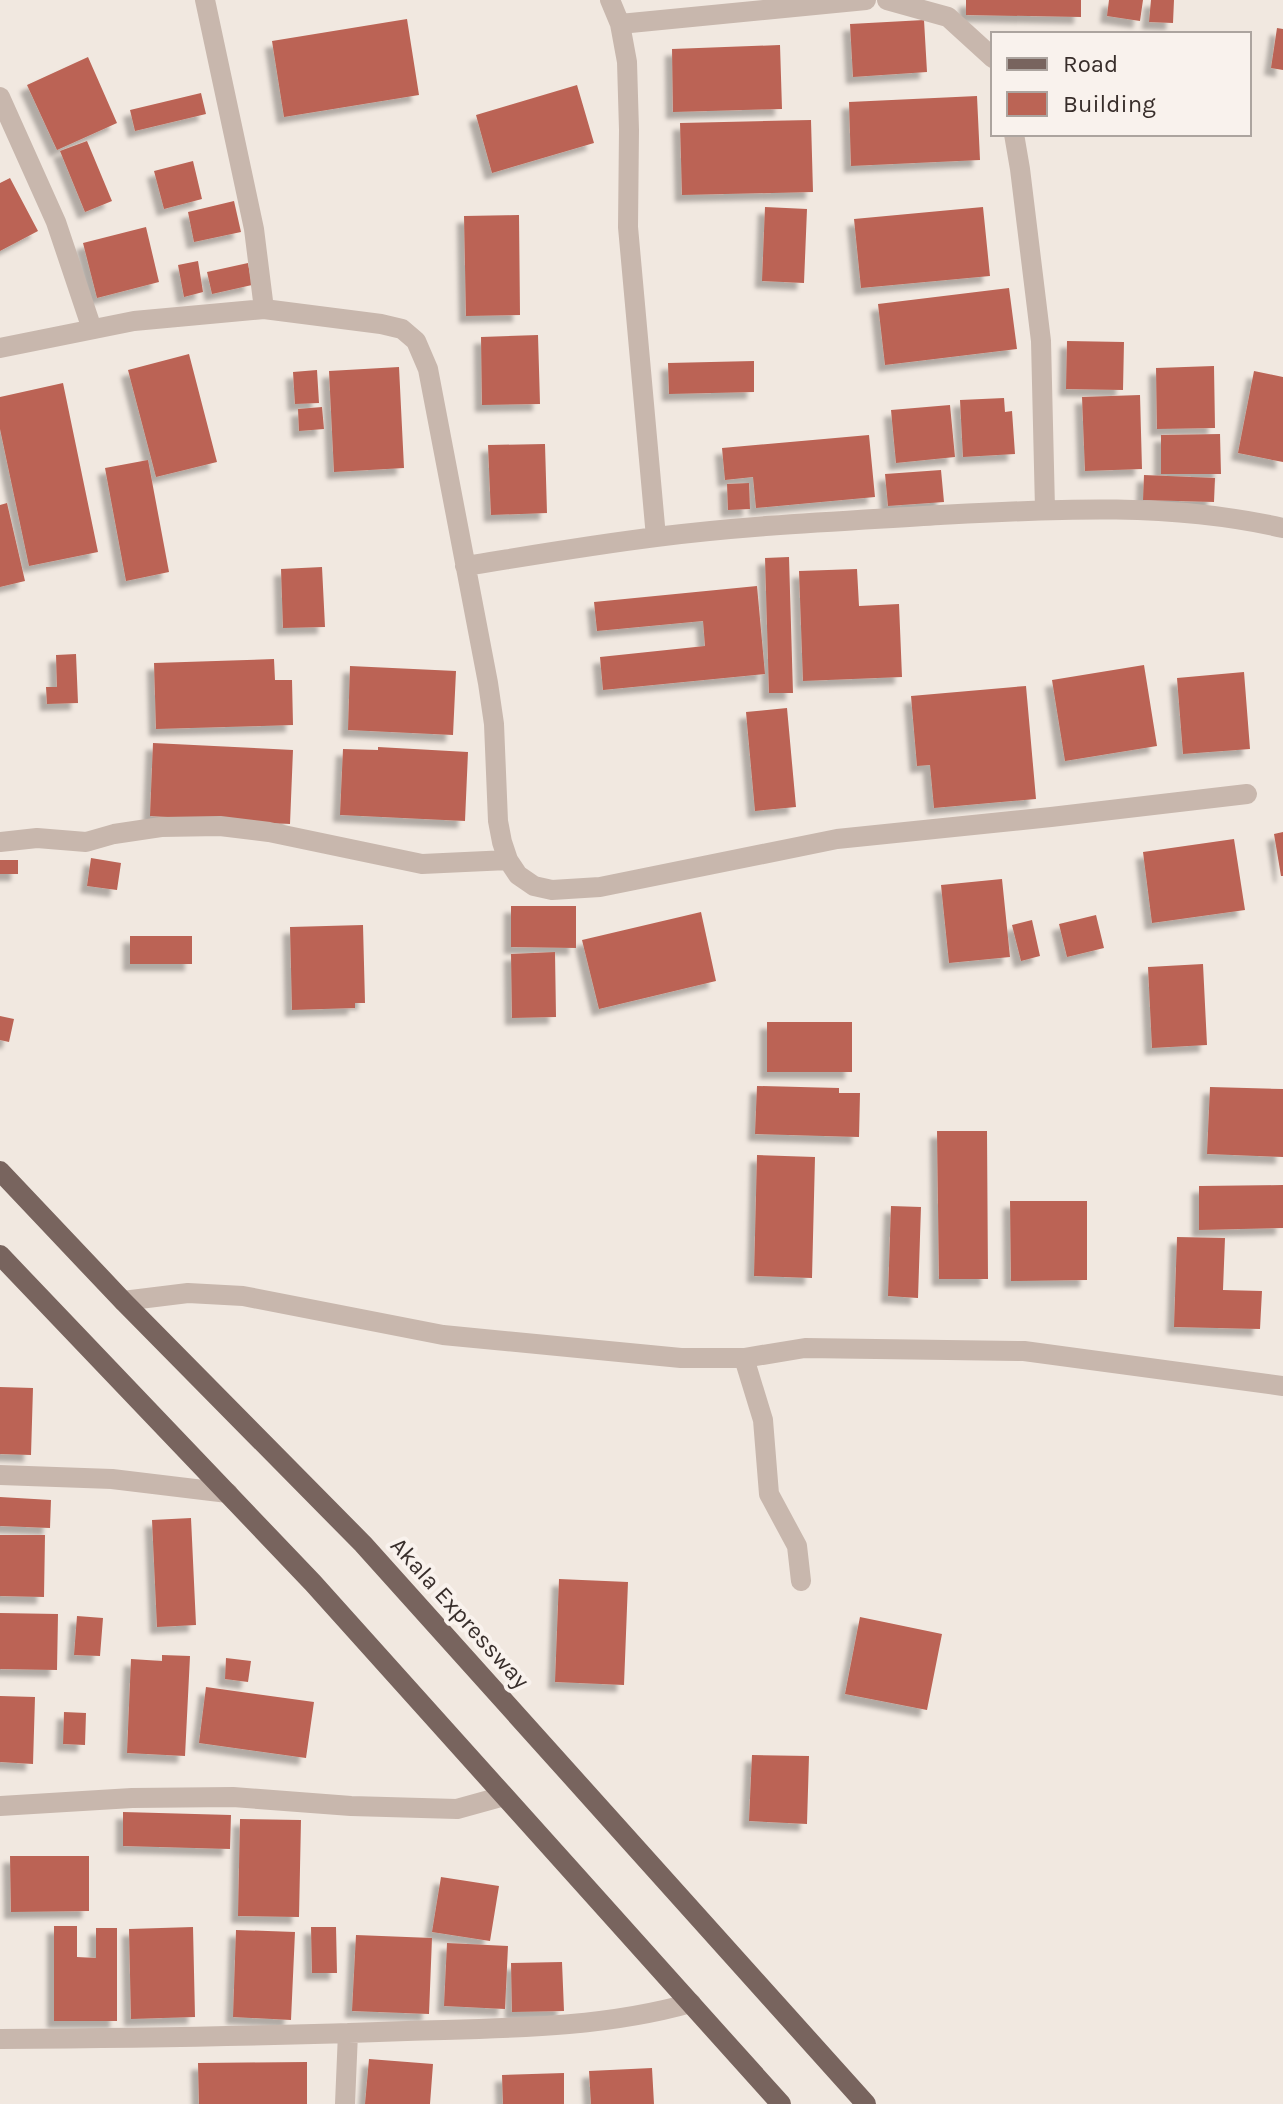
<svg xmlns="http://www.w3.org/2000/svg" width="1283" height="2104" viewBox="0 0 1283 2104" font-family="Karla,sans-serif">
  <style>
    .building { fill: #bb6455; filter: url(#shadow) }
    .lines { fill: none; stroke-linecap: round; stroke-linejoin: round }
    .minor { stroke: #c8b7ad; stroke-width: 20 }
    .primary { stroke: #78645e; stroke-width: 20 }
    .labels { text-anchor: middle; stroke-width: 8; stroke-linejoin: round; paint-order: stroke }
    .street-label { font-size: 24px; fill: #382e2b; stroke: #f9f2ed }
  </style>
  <defs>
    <filter id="shadow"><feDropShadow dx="-7" dy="7" stdDeviation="2" flood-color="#0004"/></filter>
  </defs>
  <rect width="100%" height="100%" fill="#f1e8e0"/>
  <path class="building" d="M966,0H1081V17L966,15Z
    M1109,0H1143L1140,21L1107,16Z
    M1151,0H1174L1173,23L1149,22Z
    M407,19L419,95L284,117L272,41Z
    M924,20L927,72L853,77L850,24Z
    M1277,28L1283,29V70L1271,68Z
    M780,45L782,109L673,112L672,49Z
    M88,57L117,123L57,150L27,85Z
    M577,85L594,143L492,173L476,115Z
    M201,93L206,114L135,131L130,110Z
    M977,96L980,160L851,166L849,102Z
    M811,120L813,192L682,195L680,123Z
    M87,141L112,201L85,212L60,151Z
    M193,161L202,199L164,209L154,171Z
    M10,178L38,231L0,251V183Z
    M234,201L241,232L194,242L188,212Z
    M765,207L807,209L804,283L762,281Z
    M983,207L990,276L861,288L854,219Z
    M519,215L520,315L466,316L464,216Z
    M146,227L159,282L97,298L83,243Z
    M198,261L203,292L184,297L178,265Z
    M248,263L252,285L212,294L207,272Z
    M1009,288L1017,349L885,365L878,304Z
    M538,335L540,404L482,405L481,337Z
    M1067,341L1124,342L1123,390L1066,389Z
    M189,354L217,462L156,477L128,370Z
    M754,361V392L669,394L668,363Z
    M1214,366L1215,428L1157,429L1156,368Z
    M399,367L404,468L334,472L329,371Z
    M317,370L319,403L295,404L293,372Z
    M1254,371L1283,377V462L1238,453Z
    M63,383L98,552L29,566L0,429V397Z
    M1140,395L1142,469L1085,471L1082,397Z
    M1004,398L1005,412L1012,411L1015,454L963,457L960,400Z
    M950,405L955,457L896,463L891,410Z
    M322,407L324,429L299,431L298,409Z
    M1220,434L1221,474H1161V435Z
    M869,435L875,497L756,508L753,477L725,480L722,448Z
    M545,444L547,513L491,515L488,445Z
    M148,460L169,572L126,581L105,468Z
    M941,470L944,502L888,506L885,474Z
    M1144,475L1215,478L1214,502L1143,500Z
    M749,483L750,509L728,510L727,484Z
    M7,503L25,581L0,587V505Z
    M789,557L793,693H769L765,558Z
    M322,567L325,627L283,628L281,569Z
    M857,569L859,606L899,604L902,677L803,681L799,571Z
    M757,586L765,674L603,690L600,657L705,646L703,621L597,631L594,602Z
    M76,654L78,703L47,704L46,687H57L56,655Z
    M274,659L275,680H292L293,725L156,729L154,663Z
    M1144,665L1157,746L1065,761L1052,680Z
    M350,666L456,671L453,735L348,730Z
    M1244,672L1250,749L1183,754L1177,678Z
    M1026,686L1036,799L934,808L930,765L917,766L911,696Z
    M787,708L796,807L755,811L746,712Z
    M153,743L293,750L290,824L150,816Z
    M378,747L468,752L465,821L340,815L343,749L378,750Z
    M1283,832V876H1281L1274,834Z
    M1234,839L1245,910L1152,923L1143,852Z
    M91,858L121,863L117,890L87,886Z
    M0,860H18V874H0Z
    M1002,879L1010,957L949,963L941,885Z
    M511,906H576V948L511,947Z
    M701,912L716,981L599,1009L582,940Z
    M1096,915L1104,948L1067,957L1059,924Z
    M1032,920L1040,956L1021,961L1012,925Z
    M363,925L365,1003H355V1008L292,1010L290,927Z
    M130,936H192V964H130Z
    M555,952L556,1017L512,1018L511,954Z
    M1203,964L1207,1045L1152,1048L1148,967Z
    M0,1016L14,1019L9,1042L0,1040Z
    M767,1022H852V1072H767Z
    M757,1086L839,1088V1093H860L859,1137L755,1134Z
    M1210,1087L1283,1089V1157L1207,1154Z
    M937,1131H987L988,1279H939Z
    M757,1155L815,1157L812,1278L754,1276Z
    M1283,1185V1228L1199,1230V1186Z
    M1010,1201H1087V1280L1011,1281Z
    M891,1206L921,1207L918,1298L888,1296Z
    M1177,1237L1225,1238L1223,1290L1262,1291L1260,1329L1174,1327Z
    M0,1387L33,1388L31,1455L0,1454Z
    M0,1497L51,1500L50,1528L0,1526Z
    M191,1518L196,1625L157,1627L152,1520Z
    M0,1535H45L44,1597L0,1596Z
    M559,1579L628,1582L624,1685L555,1682Z
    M0,1613L58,1614L57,1670L0,1669Z
    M77,1616L103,1618L100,1656L74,1655Z
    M860,1617L942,1634L927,1710L845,1694Z
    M162,1655L190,1656L185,1756L127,1753L131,1659L162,1661Z
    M226,1658L251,1661L248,1682L225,1679Z
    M206,1687L314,1702L306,1758L199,1743Z
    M0,1696L35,1697L33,1764L0,1762Z
    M64,1712L86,1713L85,1745L63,1744Z
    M752,1755L809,1756L807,1824L749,1821Z
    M123,1812L231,1815L230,1849L123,1846Z
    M240,1819L301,1820L299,1917L238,1916Z
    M10,1856H89V1911L11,1912Z
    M441,1877L499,1886L490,1941L432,1932Z
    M54,1926H77V1957L96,1958V1928H117V2021H54Z
    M193,1927L195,2017L131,2019L129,1929Z
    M311,1927H336L337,1973H312Z
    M236,1930L295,1932L291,2020L233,2017Z
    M356,1935L432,1938L429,2014L352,2011Z
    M447,1943L508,1946L505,2009L444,2006Z
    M562,1962L564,2011L512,2012L511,1963Z
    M369,2059L433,2064L430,2104H365Z
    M307,2062V2104H199L198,2063Z
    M652,2068L654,2104H591L589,2071Z
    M564,2073V2104H503L502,2075Z"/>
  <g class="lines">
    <path class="minor" d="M205,0L254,229L264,309
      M610,0L620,24L627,62L629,130L628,227L656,537
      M887,0L948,17L993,58
      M620,24L866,0
      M0,97L56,222L92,329
      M1014,134L1020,169L1041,341L1045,509
      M0,348L134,321L264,309L381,324L402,329L416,341L428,369L488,683L494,724L498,821L502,842L508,860L518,875L534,886L552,890L600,887L837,839L1051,817L1247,794
      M465,566C528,556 592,545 656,537C750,525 845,521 940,515C1054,509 1170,502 1283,528
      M0,842L37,838L86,842L114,834L161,827L220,826L269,832L422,864L508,860
      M123,1301L188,1293L243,1296L443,1335L681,1358H744L805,1348L1024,1351L1283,1386
      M744,1358L763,1420L769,1494L797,1546L801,1581
      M0,1475L112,1479L228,1493
      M0,1806L132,1798L233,1797L351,1806L457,1809L504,1796
      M0,2039C136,2038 272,2036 407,2031C502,2028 599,2029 691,2003
      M345,2104L348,2033"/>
    <path class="primary" d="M0,1171L123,1301L363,1544L866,2104
      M0,1255L313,1583L781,2104"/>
  </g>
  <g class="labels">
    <g class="street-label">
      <text transform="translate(460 1613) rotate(48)" y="8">Akala Expressway</text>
    </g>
  </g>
  <rect x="991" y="32" width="260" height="104" fill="#f9f2ed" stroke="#aca49f" stroke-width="2"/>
  <rect x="1007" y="58" width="40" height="12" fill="#78645e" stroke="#aca49f" stroke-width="2"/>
  <text x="1063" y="72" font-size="24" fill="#382e2b">Road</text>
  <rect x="1007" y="92" width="40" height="24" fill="#bb6455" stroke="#aca49f" stroke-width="2"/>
  <text x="1063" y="112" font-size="24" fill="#382e2b">Building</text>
</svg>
